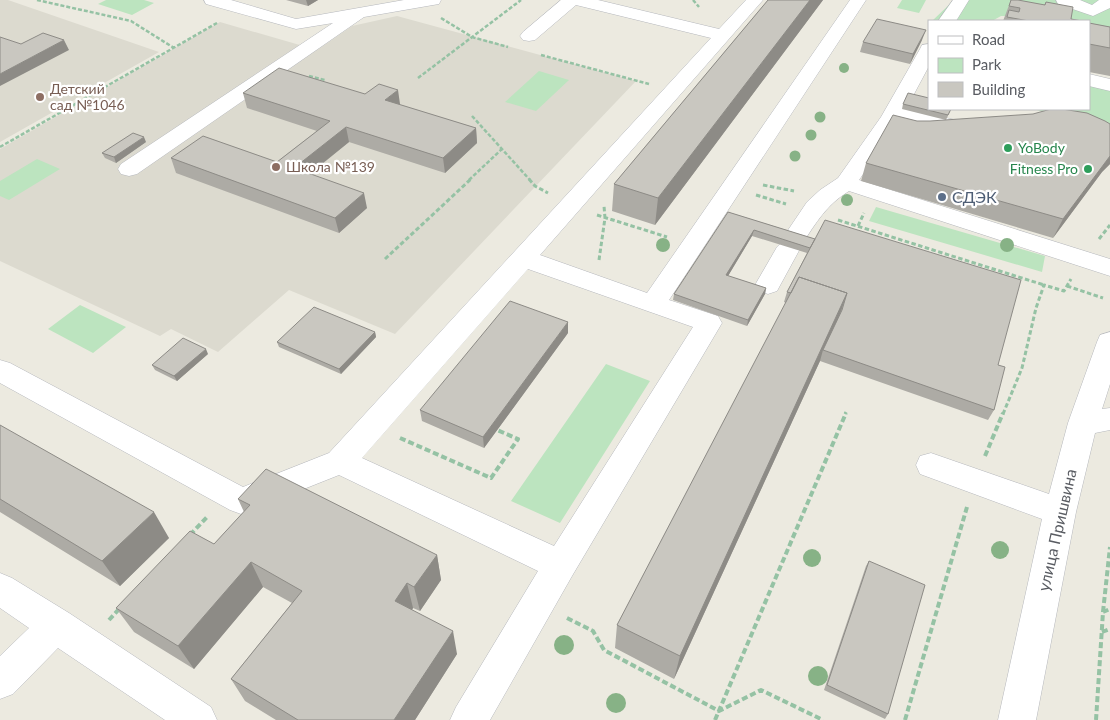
<svg xmlns="http://www.w3.org/2000/svg" width="1110" height="720" viewBox="0 0 1110 720" font-family="Lato,sans-serif">
  <style>
    .education { fill: #dcdacf }
    .green { fill: #bce4bf }
    .lines { fill: none; stroke-linecap: round; stroke-linejoin: round }
    .minor-casing { stroke: #b6b8bd; stroke-width: 1 }
    .path-far2 { stroke: #95c2a4; stroke-width: 2.5; stroke-dasharray: 4 2; stroke-linecap: butt }
    .path-far1 { stroke: #95c2a4; stroke-width: 3; stroke-dasharray: 4.5 2.5; stroke-linecap: butt }
    .path { stroke: #95c2a4; stroke-width: 4; stroke-dasharray: 6 3; stroke-linecap: butt }
    .minor { fill: #fff; fill-rule: evenodd }
    .tree { fill: #87b286 }
    .wall { fill: #adaba5 }
    .shaded-wall { fill: #8d8b86 }
    .building { fill: #c9c7c0; stroke: #8d8b86 }
    .education-dot { fill: #8d6e63; stroke: #fff; stroke-width: 2 }
    .leisure-dot { fill: #2e9e5b; stroke: #fff; stroke-width: 2 }
    .service-dot { fill: #5c6f8a; stroke: #fff; stroke-width: 2 }
    .labels { text-anchor: middle; stroke-width: 4.5; stroke-linejoin: round; paint-order: stroke }
    .far-education-label { font-size: 14px; fill: #785e54; stroke: #fff; text-anchor: start }
    .far-leisure-label { font-size: 14px; fill: #27864d; stroke: #fff; text-anchor: start }
    .service-label { font-size: 16px; fill: #4e5e75; stroke: #fff; text-anchor: start }
    .street-label { font-size: 16px; fill: #595c62; stroke: #fff }
  </style>
  <rect width="100%" height="100%" fill="#eceae0"/>
  <path class="education" d="M0,0H8L159,52L0,142Z
    M397,16L636,81L395,334L289,290L218,352L171,329L160,336L0,261V149L220,22L317,50L352,26Z"/>
  <path class="green" d="M106,0H144L154,3L132,15L98,4Z
    M902,0H926L919,13L897,8Z
    M954,0H1110V39L1089,36V21H1053L1011,16H1001L992,21H932Z
    M539,71L569,80L536,111L505,102Z
    M1089,81L1110,87V146L1052,114L1033,109H1089Z
    M37,159L60,169L9,200L0,196V181Z
    M876,207L1045,256L1042,272L869,221Z
    M80,305L126,327L93,353L48,329Z
    M606,364L650,381L560,523L511,501Z"/>
  <g class="lines">
    <g class="minor-casing">
      <path id="minor" d="M204,0H231L296,19L404,0H441L439,4L433,5L364,17L137,174L129,176L121,174L118,169L121,164L333,23L296,29L206,4Z
        M561,0H598L719,29L746,0H763L540,255L647,293L850,0H866L669,300L718,316L722,323L572,576L490,720H450L456,707L538,571L339,475L241,514L230,510L0,383V360L10,363L243,487L329,453L711,38L576,5L535,40L529,41L523,40L520,36L523,32ZM528,269L693,327L554,546L362,458Z
        M953,0H969L956,21H938Z
        M1056,0H1080L1092,5L1099,0H1110V8L1093,16L1058,4Z
        M929,44V66L906,109L978,125L981,129L978,133L971,135L900,120L859,180L1110,259V276L849,191C826,205 816,223 802,244L800,245L801,247L777,291L768,294L759,291L755,285L777,247L783,241L782,239L807,202L820,190L838,178L881,117L920,49L922,45Z
        M1089,74L1110,79V91L1089,86Z
        M1110,332V384L1102,409L1110,408V430L1095,433L1076,512L1036,720H998L1042,519L920,474L916,465L920,456L931,453L1049,494L1068,423L1097,342L1100,335Z
        M0,573L12,578L69,613L211,707L217,720H165L58,648L13,694L0,699V656L29,628L0,608Z"/>
    </g>
    <path class="path-far2" d="M37,0L131,21L174,48
      M693,0L699,7
      M441,18L472,37L508,47
      M541,55L649,84
      M309,76L325,80
      M418,78L521,0
      M472,116L530,180
      M0,147L217,23
      M469,180L503,148"/>
    <path class="path-far1" d="M529,179L535,186L548,193
      M763,185L794,191
      M756,195L786,204
      M597,215L667,237
      M838,220L1044,285
      M858,226L864,213
      M1099,239L1110,225
      M385,259L471,179
      M599,260L605,218L604,206
      M1067,286L1103,298
      M845,414L846,412
      M1003,414L1022,368L1036,308L1044,285L1064,291L1071,279"/>
    <path class="path" d="M400,438L491,478L518,439L497,430
      M985,456L1003,413
      M190,535L208,516
      M1103,612L1110,547
      M567,618L593,631L604,650L719,711L761,690L823,720
      M109,620L120,608
      M1102,632L1110,629
      M715,720L846,413
      M905,720L967,507
      M1096,720L1103,612L1110,609"/>
    <use href="#minor" class="minor"/>
  </g>
  <g class="tree">
    <circle cx="844" cy="68" r="5"/>
    <circle cx="820" cy="117" r="5.5"/>
    <circle cx="811" cy="135" r="5.5"/>
    <circle cx="795" cy="156" r="5.5"/>
    <circle cx="847" cy="200" r="6"/>
    <circle cx="663" cy="245" r="7"/>
    <circle cx="1007" cy="245" r="7"/>
    <circle cx="1000" cy="550" r="9"/>
    <circle cx="812" cy="558" r="9"/>
    <circle cx="564" cy="645" r="10"/>
    <circle cx="818" cy="676" r="10"/>
    <circle cx="616" cy="703" r="10"/>
  </g>
  <path class="wall" d="M286,0H318L308,6Z
    M768,0H823L655,225L612,211L614,184Z
    M1011,0L1044,5L1046,2L1071,19L1082,21H1003Z
    M1089,23L1110,27V76L1089,72Z
    M922,40L910,64L860,52L863,42Z
    M243,93L365,94L400,104L399,105L476,128L477,143L445,173L349,142L310,174L367,208L339,233L176,173L171,158L277,162L317,131L247,108Z
    M903,104L951,109L946,120L902,109Z
    M917,121L1110,124V164L1102,172L1053,238L861,181L866,163Z
    M146,142L116,163L105,158L102,153Z
    M728,212L815,239L998,365L994,410L988,420L820,361L674,679L615,648L617,625L786,303L784,302L787,292L807,253L752,236L728,276L766,288L765,294L747,326L673,300L674,294Z
    M375,332L376,337L341,374L279,347L277,342Z
    M568,333L484,448L422,421L420,410Z
    M208,354L177,381L155,370L152,365Z
    M0,425L169,538L120,586L0,512Z
    M238,499L437,555L441,580L420,611L413,608L412,610L457,654L415,720H276L245,701L231,679L292,603L263,587L194,669L134,632L116,608L214,544L244,512Z
    M869,561L888,714L885,719L824,690L866,566Z"/>
  <path class="shaded-wall" d="M306,0H318L308,6Z
    M810,0H823L655,225L658,198Z
    M926,30L922,40L910,64L913,54Z
    M64,40L69,50L0,86V74Z
    M398,90L400,104L387,115L385,100Z
    M346,127L349,142L298,183L294,168Z
    M476,128L477,143L445,173L443,158Z
    M144,137L146,142L116,163L114,157Z
    M1110,156V164L1102,172L1053,238L1063,219Z
    M364,193L367,208L339,233L335,218Z
    M754,230L752,236L725,281L726,275Z
    M766,288L765,294L747,326L748,320Z
    M847,293L838,320L823,350L820,361L674,679L680,656Z
    M568,322V333L484,448L483,437Z
    M375,332L376,337L341,374L339,369Z
    M206,349L208,354L177,381L174,376Z
    M154,512L169,538L120,586L102,561Z
    M437,555L441,580L420,611L414,587Z
    M251,562L263,587L194,669L178,646Z
    M407,583L413,608L402,625L395,601Z
    M453,631L457,654L415,720H394Z"/>
  <path class="building" d="M768,0H810L658,198L614,184Z
    M1011,0H1018L1045,5L1046,2L1073,7L1071,19L1082,21H1029L1007,17L1009,10L1019,12L1020,8L1009,6Z
    M877,19L926,30L913,54L863,42Z
    M1089,23L1110,27V48L1089,44Z
    M43,33L64,40L0,74V37L21,44Z
    M279,68L365,94L379,84L398,90L385,100L476,128L443,158L346,127L294,168L364,193L335,218L171,158L203,136L277,162L330,121L243,93Z
    M908,93L929,98V109H951L948,115L903,104Z
    M1051,109H1062L1087,113L1105,121L1110,124V156L1063,219L866,163L893,115L917,121H930L1033,114Z
    M133,133L144,137L114,157L102,153Z
    M728,212L815,239L810,248L754,230L726,275L766,288L748,320L674,294Z
    M825,220L1021,280L998,365L1005,367L994,410L823,350L842,310L847,293L799,277L791,293L787,292Z
    M799,277L847,293L680,656L617,625Z
    M510,301L568,322L483,437L420,410Z
    M314,307L375,332L339,369L277,342Z
    M183,338L206,349L174,376L152,365Z
    M0,425L154,512L102,561L0,499Z
    M266,469L437,555L414,587L407,583L395,601L453,631L394,720H298L231,679L302,591L251,562L178,646L116,608L190,531L214,544L250,505L238,499Z
    M869,561L925,585L888,714L827,685Z"/>
  <g class="education-dot">
    <circle cx="40" cy="97" r="5"/>
    <circle cx="276" cy="167" r="5"/>
  </g>
  <g class="leisure-dot">
    <circle cx="1008" cy="148" r="5"/>
    <circle cx="1088" cy="169" r="5"/>
  </g>
  <circle class="service-dot" cx="942" cy="197" r="5"/>
  <g class="labels">
    <g class="far-education-label">
      <text x="50" y="94">Детский<tspan x="50" dy="16">сад №1046</tspan></text>
      <text x="286" y="172">Школа №139</text>
    </g>
    <g class="far-leisure-label">
      <text x="1018" y="153">YoBody</text>
      <text x="1078" y="174" text-anchor="end">Fitness Pro</text>
    </g>
    <g class="service-label">
      <text x="952" y="203">СДЭК</text>
    </g>
    <g class="street-label">
      <text transform="translate(1057 530) rotate(-77)" y="6">улица Пришвина</text>
    </g>
  </g>
  <rect x="928" y="20" width="162" height="90" fill="#ffffff" stroke="#bdbec0"/>
  <rect x="938" y="36" width="25" height="8" fill="#ffffff" stroke="#bdbec0"/>
  <text x="972" y="45" font-size="15" fill="#595c62">Road</text>
  <rect x="938" y="58" width="25" height="15" fill="#bce4bf" stroke="#bdbec0"/>
  <text x="972" y="70" font-size="15" fill="#595c62">Park</text>
  <rect x="938" y="82" width="25" height="15" fill="#c9c7c0" stroke="#bdbec0"/>
  <text x="972" y="95" font-size="15" fill="#595c62">Building</text>
</svg>
